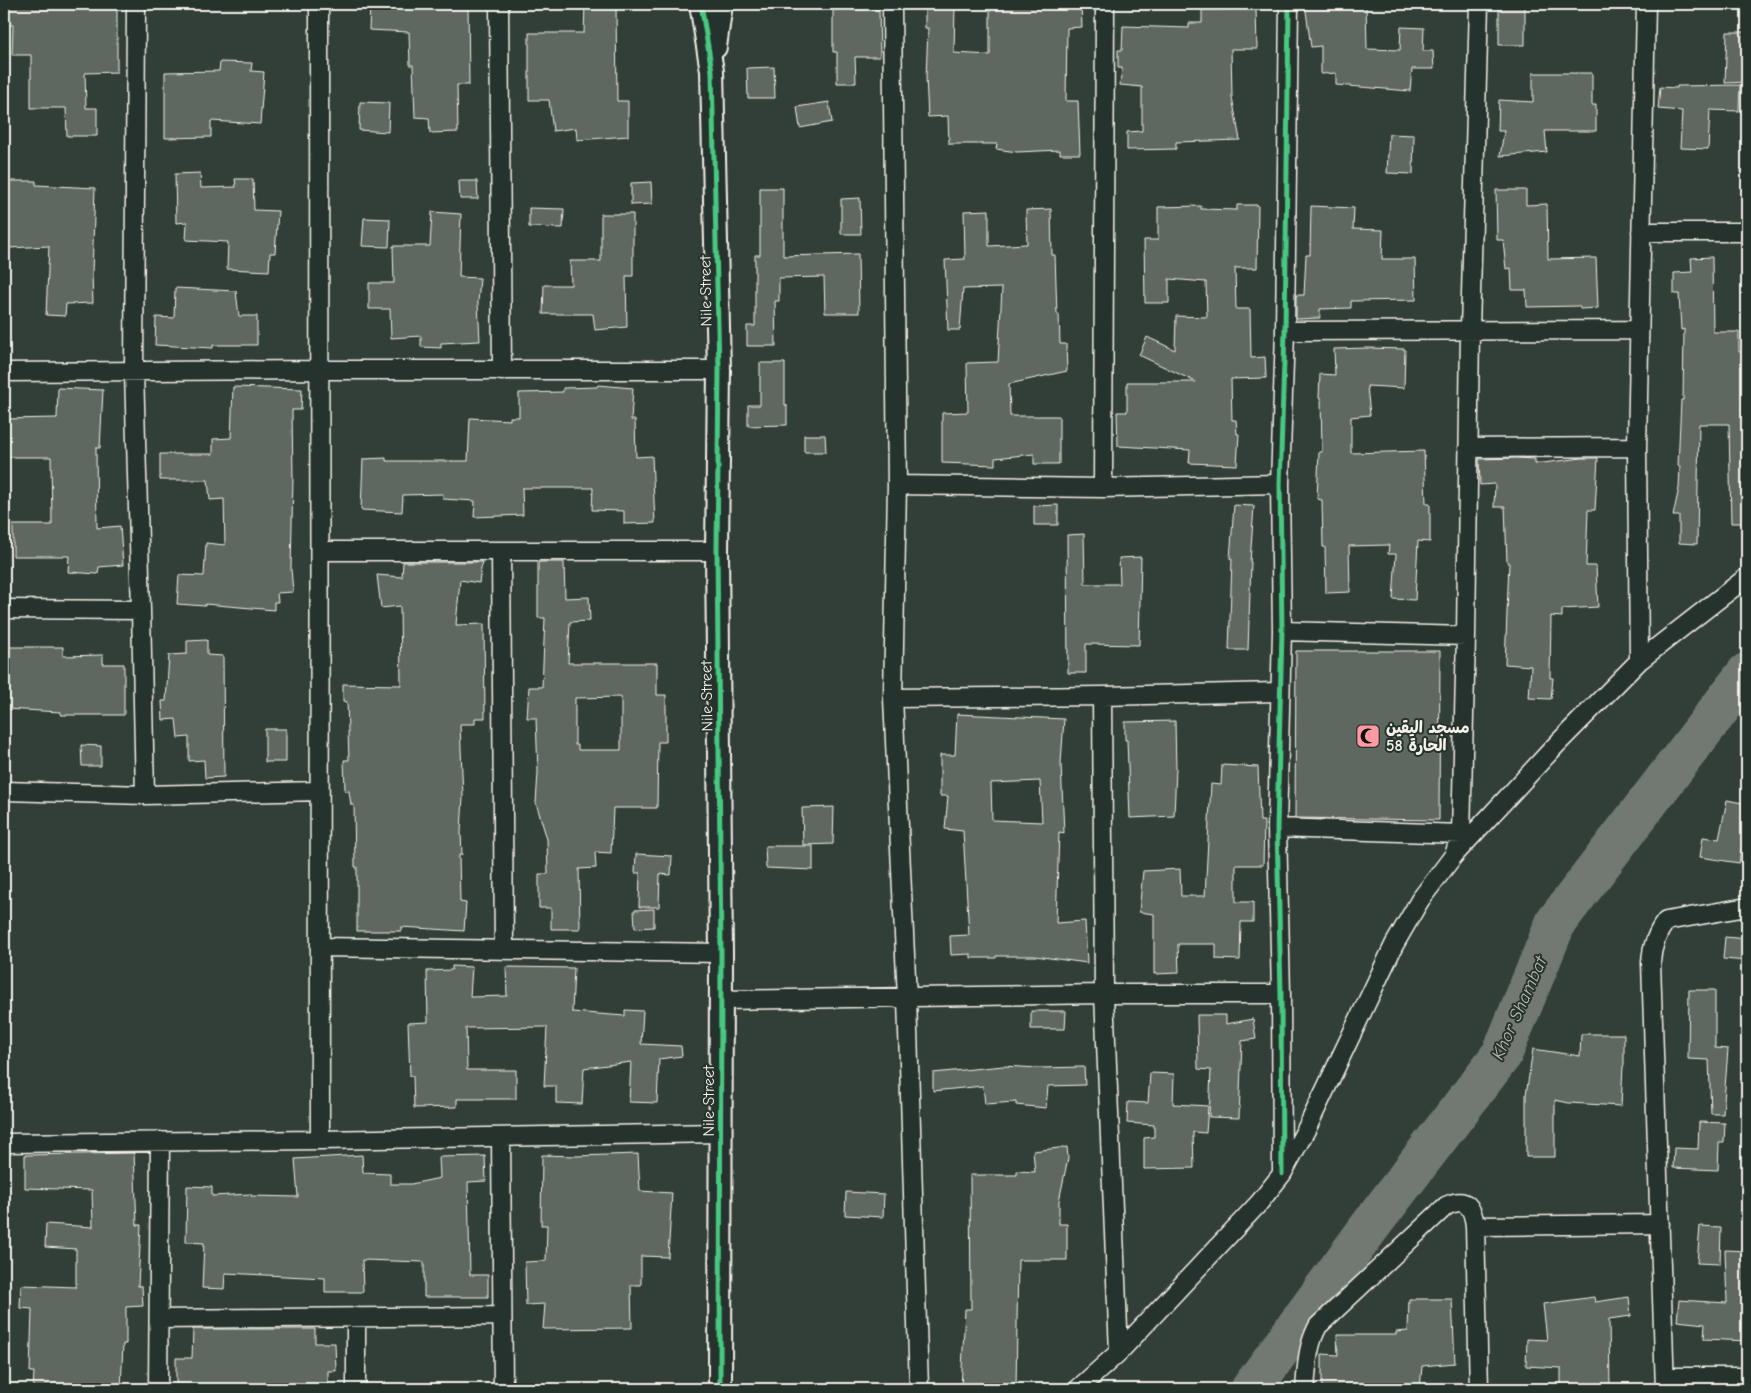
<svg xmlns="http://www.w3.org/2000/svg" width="1751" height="1393" viewBox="0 0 1751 1393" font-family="'Comic Neue','Playpen Sans Arabic',sans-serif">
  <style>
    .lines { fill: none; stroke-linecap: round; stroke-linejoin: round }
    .river { stroke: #727972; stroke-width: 41 }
    .building { fill: #5f6861; stroke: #f4f1e8; fill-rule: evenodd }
    .minor-casing { stroke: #f4f1e8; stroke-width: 21 }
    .tertiary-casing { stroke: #f4f1e8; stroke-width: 26 }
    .minor { stroke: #26332d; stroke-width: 18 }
    .tertiary { stroke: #26332d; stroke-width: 22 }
    .cycleway-casing { stroke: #26332d; stroke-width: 8 }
    .cycleway { stroke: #46c982; stroke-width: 5 }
    .labels { text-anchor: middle; stroke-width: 4; stroke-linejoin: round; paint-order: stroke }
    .street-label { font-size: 16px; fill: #f4f1e8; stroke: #26332d }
    .poi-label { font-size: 16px; font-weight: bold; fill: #f4f1e8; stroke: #26332d; text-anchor: start }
    .water-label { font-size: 18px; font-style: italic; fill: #babbb3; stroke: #26332d }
  </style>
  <rect width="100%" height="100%" fill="#323e38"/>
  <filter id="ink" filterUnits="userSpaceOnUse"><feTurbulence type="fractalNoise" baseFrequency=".02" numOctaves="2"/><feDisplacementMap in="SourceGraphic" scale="10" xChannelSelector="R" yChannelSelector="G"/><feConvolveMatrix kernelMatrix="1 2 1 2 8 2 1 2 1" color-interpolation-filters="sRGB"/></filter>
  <g filter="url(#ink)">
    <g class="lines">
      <path class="river" d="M1251,1389L1371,1225L1502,1054L1556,922L1747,673"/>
    </g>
    <path class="building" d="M4,4H117V72L85,73L86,108H97V136H67L66,108H31V55H12L13,25H4Z
      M370,4H468L469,85H457L458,132L430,133L429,118L415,117L413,65H410L409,32L369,30Z
      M585,4H616L617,101H628V136L577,140L576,128L553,131L549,100H529V33H584Z
      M833,4H853L852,10L879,9L880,57H855L856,83H837V52H833Z
      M925,4H955L954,53L990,55V4H1081L1082,27L1067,28L1066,101H1078L1080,154H1060V150L1017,152L996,149L997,144H949L948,116L928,117L926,77L928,28H925Z
      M1305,4H1366L1367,49L1400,50L1401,27L1424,28L1423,51H1433L1434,69H1412L1410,91L1336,85V73L1321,74V46L1311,47Z
      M1499,4H1525V45H1499Z
      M1256,9L1257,49H1231L1232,97L1240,140L1176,142V149L1127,150V132L1142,131V87L1120,85L1122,68H1118V50H1122L1123,26L1189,28V23H1202V10Z
      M1727,32H1747V82L1725,83Z
      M220,62L252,63L251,71L264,72L260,124L211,121V137L165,138V72L219,71Z
      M774,67L775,98H748L747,68Z
      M1533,73H1592V105H1596V131H1545L1547,152L1500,156L1504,131H1498L1499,100L1533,102Z
      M1740,85L1739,111L1710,110L1708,149L1680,148L1682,111L1658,109L1660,87L1677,88V86Z
      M360,102L389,103L388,132L359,130Z
      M829,102L832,122L800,128L797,107Z
      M1389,134L1414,135L1413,174L1387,173Z
      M200,173L201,188L236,187L235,179H253L254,210L278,211L275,253H270L269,271L227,269L228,242L186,240L187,222L176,223L175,174Z
      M4,181H36V185L95,188L92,274L93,303L66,304L65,316L46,315L49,246L9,248L8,209H5Z
      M459,181H477L478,199H460Z
      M651,182L652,204L631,205V183Z
      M760,188H783V256L858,254L859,313H825L824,277L779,278V301H775L776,346H747V326H755V255H760Z
      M1496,190H1526V205L1547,204L1548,259L1596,258L1598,308L1580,309L1579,306L1527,307L1526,290H1512L1511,268L1506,269L1503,240H1497Z
      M860,198L861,234H841V199Z
      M1237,205H1258L1257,268H1235L1236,309H1250L1251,358L1265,357L1266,378L1231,379L1232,420H1236L1237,434H1239L1237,465L1189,463L1190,450L1118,446L1117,412H1127V382H1196L1139,355L1147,337L1175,350L1176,316L1207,317L1206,282L1169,279V303H1145L1144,240H1158V207L1201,206V209L1237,210Z
      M1311,206L1354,208L1353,229L1383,230L1382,259H1415L1416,300L1351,301V308L1320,309V318L1296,319V295H1304L1306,255H1310Z
      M529,208L564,209L563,228L529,227Z
      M1051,209L1052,255H1055L1057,314H1059L1060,344H1066L1067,371L1009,384L1010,416H1059V464H1034V454L995,458V465L942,463V413L968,412L967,363L998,362L1002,288L963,289L960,330H948L945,260L965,259L964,211L989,210V246L1027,244L1026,210Z
      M432,212L461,214L459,277L480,278L478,303L480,341L441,343V348L421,347V336L391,338L390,309H369V283H394L393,246H430Z
      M601,214H633V276H626L627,327L595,330L593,314H543L544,285H571L570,261H601Z
      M364,218L390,219L389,247L362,246Z
      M1712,257L1713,332H1739V352H1747V405L1745,453H1747V523H1731L1729,424H1699L1697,544L1679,543V516H1673L1679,488L1680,466H1678L1681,400H1683L1684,329L1681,330L1679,294H1674V273L1692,272L1691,258Z
      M175,288L236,291L239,316H257V345H213V348L155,345L156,317L174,318Z
      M1367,348L1405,349L1404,388L1367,386L1370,415L1351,417V453L1424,451L1426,504H1430V542L1418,541L1415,600L1393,599L1396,554H1388L1389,545L1349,546L1350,592L1326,593L1325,547H1323L1322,500L1317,499L1319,452H1322L1321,398H1319L1320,374L1335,375L1334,349Z
      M760,363H785V405H787V425L748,426V405H760Z
      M598,385L633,388L631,420H635L636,457L652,456L655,523L624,524V511L592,510L593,488H522L523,515L474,517L475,501L443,499V494L403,495L402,512L361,510L363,459L386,458V461H468L470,418L510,420V417H519V393L563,392V388L597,387Z
      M233,387L302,389L301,410H292L293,478L291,569L293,592L277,593L278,602H274V610L205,604V606L177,604L179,575L204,576L206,543L225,545L224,499L210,500L208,480H160V454H213V439L231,438Z
      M58,388L103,390L100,448H96L97,528L120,526L123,565L99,567L98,574L68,572L69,556H13V525H52L51,457H4V419L57,418Z
      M804,435H825L826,452H804Z
      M1516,458L1535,459V464L1582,458H1598L1595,510H1588L1586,566H1596L1598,607L1562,609V617L1551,616L1550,678H1553L1551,699L1529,698L1531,666L1505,664L1509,562H1507L1505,507H1494L1495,484L1480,485L1479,459Z
      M1058,505V525H1034V506Z
      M1234,505L1254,506L1250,562H1251L1248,650H1229L1232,559H1230Z
      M1084,534L1085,584H1120L1119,558L1141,557L1139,645L1086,644V673H1068L1067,535Z
      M403,562H482L479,583L460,580L456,625L484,624L485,718H475V724H460L463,797L461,832L462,855H459L460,902L466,903L464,931L401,927V931H357V867H355L354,805H351L349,791H345L344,760H349L347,702L343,701V684L401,685L400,606L381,608L377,575L402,577Z
      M538,562H564L565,598L589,597L590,621L570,622L568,663H657V695H666V742H658L657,808H613L611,853L595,852L596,868L579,869L580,929H551V908H539V874H548L547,839L536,803L538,772L536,718H527L529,687H542L545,618H538ZM621,697V750H578V745H575V698Z
      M207,640V655L223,656L224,777L205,778L204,760L189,761V737L178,738L176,719L163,720L162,701H166L169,655L187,654V641Z
      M4,647H63V656L103,655V664H124V715H61V712L4,709Z
      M1296,651H1440L1439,820L1295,818Z
      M957,714L1064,719L1061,763L1064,833L1059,832L1056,923L1085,921L1087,963L1035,956H996V958H971V954L951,955L950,936L969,935L963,831L945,829L948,796H940V755H955ZM1040,781L1042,822L992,820L991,783Z
      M1175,721L1176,769L1174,816L1130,818L1127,740H1125V722Z
      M265,729H286V762H265Z
      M81,745L101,746V766H82Z
      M1222,765L1258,767L1260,821H1264L1263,865H1236V902H1253V922H1241L1240,960L1216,959V944H1178L1179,973L1154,974V914L1139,912L1143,871L1180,869L1181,896H1205L1211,784L1221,785Z
      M1727,800L1747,804V831H1744L1739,863L1700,857L1703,837L1719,839Z
      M834,807L833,844L803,845L802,808Z
      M765,846H813V870L766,868Z
      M636,854L672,856L671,875L660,874L659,907H639L640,873H635Z
      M654,909V927L635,928L634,910Z
      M1725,937L1747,939V961L1723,959Z
      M452,966L472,967L470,997L507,996L506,967L574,968L572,1012L625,1016V1010L643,1011L641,1044L681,1046L682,1056L659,1059L657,1103L629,1102L631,1062L584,1068L582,1104L556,1103V1086H544L547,1027L466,1028L467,1070H516V1099H457V1107L414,1108L413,1076H410L408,1023L428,1022L427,971L452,970Z
      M1689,990H1715V1048L1728,1049L1723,1114H1711L1709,1060L1688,1059Z
      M1031,1011H1066L1065,1029H1031Z
      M1197,1015H1226V1024L1253,1019L1256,1039L1242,1041L1239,1118L1209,1117L1211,1070L1198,1069Z
      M1581,1034H1624V1066H1623L1621,1106L1569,1103L1555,1100V1157H1526V1095L1533,1049L1580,1056Z
      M1003,1066L1039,1068L1084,1067L1085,1085L1048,1086L1046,1108L1016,1105V1102L985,1104L983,1086L933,1091V1073Z
      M1150,1073L1174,1074L1173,1104L1208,1106L1206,1133L1193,1132L1194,1168L1144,1169V1138L1154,1137V1125L1127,1123L1128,1102L1148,1103Z
      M1699,1122L1725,1123L1724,1143H1719L1718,1170L1673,1168L1674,1148L1698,1149Z
      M1067,1147L1068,1158L1059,1201V1224H1067V1260H1018L1016,1389H961L965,1309H971L970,1175H1017V1171L1035,1172L1033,1151Z
      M134,1153L137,1225H141L138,1286H142L143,1306L126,1307V1344H123L121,1389H33L34,1372H30L32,1309L20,1308L21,1285L76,1287V1249L45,1247L46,1224L93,1227L92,1190L25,1188V1155Z
      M638,1154L640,1191L672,1193L668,1257L641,1256V1285H631L632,1328L543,1329L545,1304L526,1305L525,1262L546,1261L547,1225H541L542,1155L576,1156Z
      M362,1155L363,1173L390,1174V1184H411L440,1178L439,1157L485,1156L486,1181L468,1182L470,1275H488V1297H424V1262L362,1260L363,1292H325V1278L225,1273L224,1289L202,1288L204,1243L186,1242L187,1186L212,1187V1196L251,1194V1196L298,1197L295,1159Z
      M846,1192L884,1194L883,1217L845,1215Z
      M1700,1226L1721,1227L1720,1264L1697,1263Z
      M1725,1250L1747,1251V1341L1704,1339L1705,1324L1677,1321L1679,1300L1727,1303Z
      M1594,1297L1595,1302L1629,1297L1631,1316L1609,1319L1610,1389H1561V1368L1526,1366L1527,1339L1547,1340L1543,1304Z
      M1409,1299H1452L1455,1363L1422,1366L1420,1389H1403L1383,1386V1389H1322V1354L1338,1355L1337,1335H1396V1332L1408,1331Z
      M193,1329H315V1343H335L336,1371H328V1389H176V1358H192Z"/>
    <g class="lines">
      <g class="minor-casing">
        <path id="minor" d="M136,4L134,372L141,610L145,795
          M319,4L320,1140
          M499,4L502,371
          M892,4L897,485L893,698L907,998L919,1389
          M1641,232H1747
          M1285,331L1639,330
          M4,372L319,370H719
          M1468,448L1637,447
          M897,485L1103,488L1280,484
          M1103,488L1105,4
          M320,551H717
          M501,551L504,949
          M4,609L141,610
          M1282,631L1466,636
          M1639,661L1637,447L1646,4
          M1102,696L1104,994L1119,1352
          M893,698L1102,696L1280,692
          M4,791L145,795L320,791
          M1277,828L1461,834
          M1455,852L1461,834L1466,636L1470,330L1479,4
          M321,947L721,953
          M721,1000L1104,994H1281
          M501,1137L503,1389
          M4,1143L320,1140L721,1133
          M1282,1174L1281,994L1277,828L1282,631L1280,484L1285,331L1289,4
          M159,1319L502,1316
          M1665,1377H1747
          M158,1389L160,1141
          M356,1389V1317
          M1078,1389L1119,1352L1259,1203L1282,1174L1308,1126L1394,945L1420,900L1454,855L1557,744L1639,661L1747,577
          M1305,1389C1307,1367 1307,1346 1318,1326L1446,1206C1467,1196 1473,1208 1475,1226
          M1479,1389L1475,1226L1660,1224
          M1665,1389L1651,962C1652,946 1656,934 1666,921L1747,907"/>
      </g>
      <g class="tertiary-casing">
        <path id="tertiary" d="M701,4L712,71L719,370L717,551L721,953L720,1389
          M715,47L721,4"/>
      </g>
      <use href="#minor" class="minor"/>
      <use href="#tertiary" class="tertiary"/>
      <g class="cycleway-casing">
        <path id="cycleway" d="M701,4L712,71L719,370L717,551L721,953L720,1389
          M1282,1174L1281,994L1277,828L1282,631L1280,484L1285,331L1289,4"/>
      </g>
      <use href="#cycleway" class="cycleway"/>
    </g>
  </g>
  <defs>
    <g id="mosque-square" transform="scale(1.25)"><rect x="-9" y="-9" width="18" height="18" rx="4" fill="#ff9aa2" stroke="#26332d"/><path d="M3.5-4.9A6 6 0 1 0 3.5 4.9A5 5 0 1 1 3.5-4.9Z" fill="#111"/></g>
  </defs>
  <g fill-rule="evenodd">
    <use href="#mosque-square" x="1368" y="736"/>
  </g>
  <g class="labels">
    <g class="street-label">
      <text transform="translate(705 291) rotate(-91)" y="6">Nile Street</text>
      <text transform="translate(706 696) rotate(-91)" y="6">Nile Street</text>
      <text transform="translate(708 1101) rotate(-90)" y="6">Nile Street</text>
    </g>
    <g class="poi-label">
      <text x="1386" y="733">مسجد اليقين<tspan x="1386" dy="18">الحارة 58</tspan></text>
    </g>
    <g class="water-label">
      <text transform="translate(1519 1008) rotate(-66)" y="6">Khor Shambat</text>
    </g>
  </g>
  <rect width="1751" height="1393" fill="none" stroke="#26332d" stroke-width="20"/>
  <rect x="10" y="10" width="1731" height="1373" fill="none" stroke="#f4f1e8" stroke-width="2" filter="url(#ink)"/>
</svg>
